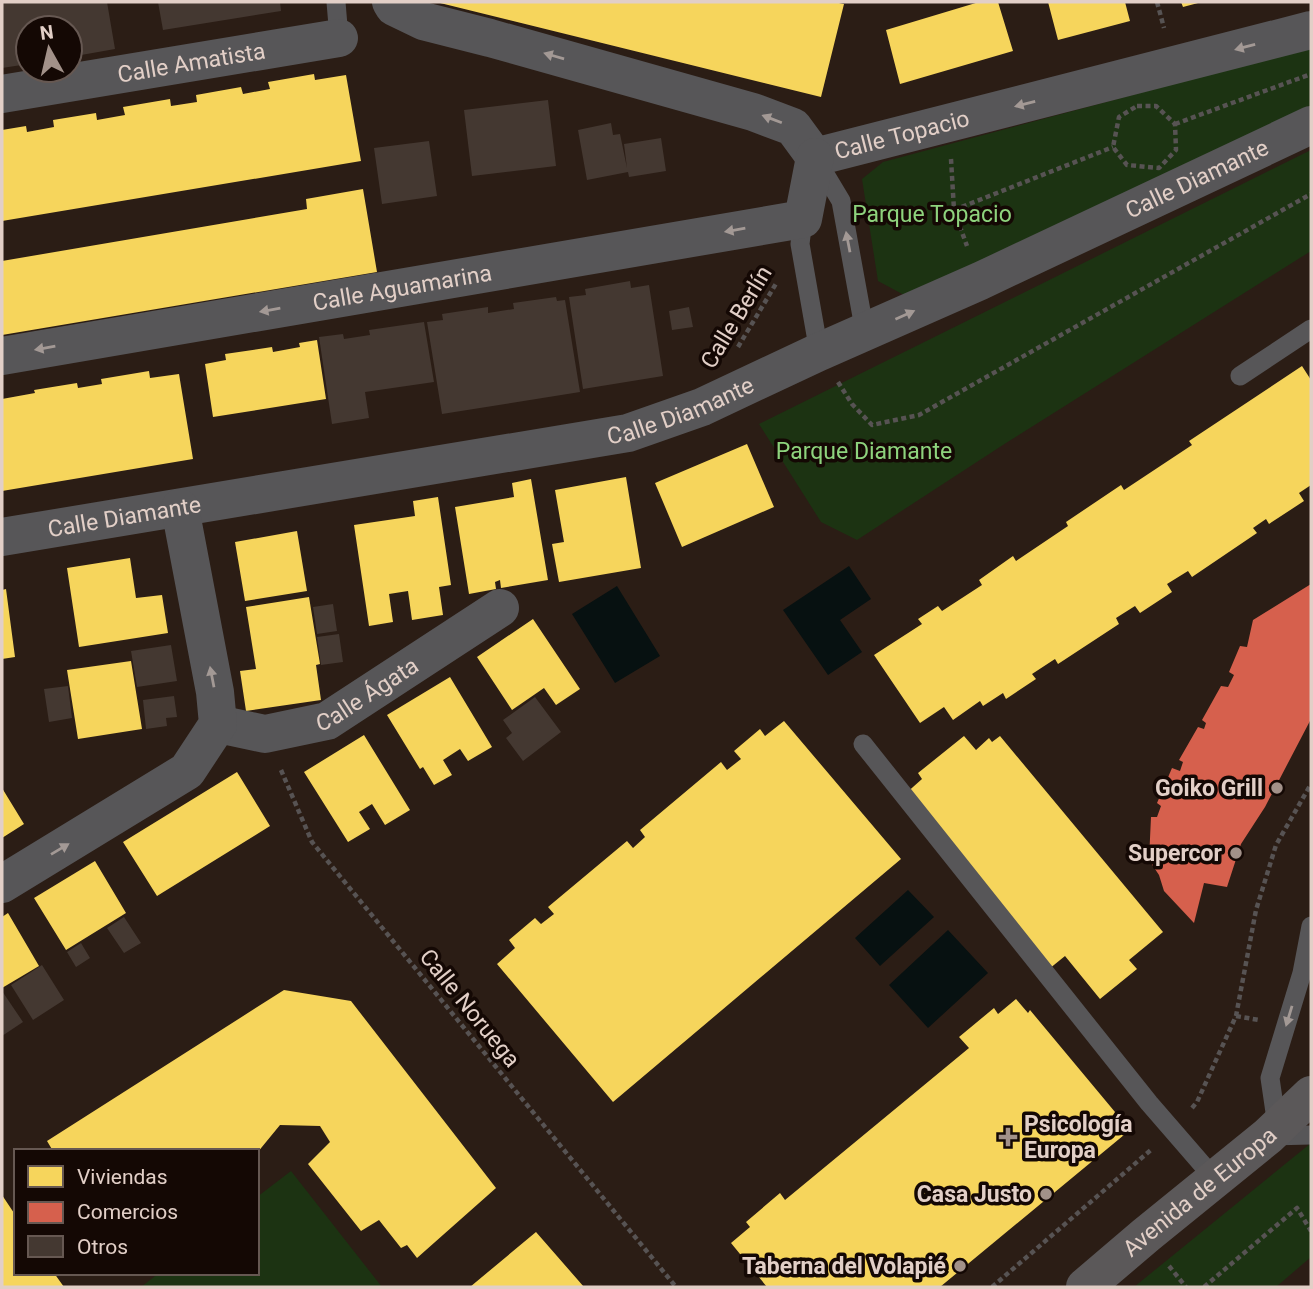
<svg xmlns="http://www.w3.org/2000/svg" width="1313" height="1289" viewBox="0 0 1313 1289" font-family="Roboto,sans-serif">
  <style>
    .green { fill: #1c3312 }
    .water { fill: #071111 }
    .homes { fill: #f6d55c }
    .shops { fill: #d6604d }
    .building { fill: #443831 }
    .lines { fill: none; stroke-linecap: round; stroke-linejoin: round }
    .path { stroke: #575353; stroke-width: 4.5; stroke-dasharray: 5 3.5; stroke-linecap: butt }
    .lane { stroke: #575658; stroke-width: 19 }
    .street { stroke: #575658; stroke-width: 38 }
    .secondary { stroke: #5b5859; stroke-width: 38 }
    .oneway { fill: #a39995 }
    .poi-dot { fill: #a29189; stroke: #140804; stroke-width: 2.5 }
    .labels { text-anchor: middle; stroke-width: 7; stroke-linejoin: round; paint-order: stroke }
    .street-label { font-size: 23px; fill: #e2cfc7; stroke: #140804 }
    .park-label { font-size: 23px; fill: #8ed37d; stroke: #140804 }
    .poi-label { font-size: 23px; font-weight: bold; fill: #e2cfc7; stroke: #140804; text-anchor: end }
  </style>
  <rect width="100%" height="100%" fill="#2b1d15"/>
  <path class="green" d="M1311,47V106L906,296L878,281L862,179L883,162Z
    M1311,150V251L1006,443L857,540L821,522L759,424Z
    M1311,1143V1257L1276,1287H1134Z
    M291,1171L382,1287H141L159,1273H257V1197Z"/>
  <path class="water" d="M849,566L871,599L840,620L862,652L828,675L783,610Z
    M617,586L660,656L615,683L572,614Z
    M908,890L934,917L880,966L855,938Z
    M948,930L988,973L928,1028L889,985Z"/>
  <path class="homes" d="M436,2H834L844,4L821,97Z
    M979,2H998L1013,51L900,84L886,30Z
    M1048,2H1125L1130,21L1058,40Z
    M1181,2H1198V3L1183,7Z
    M314,74L315,80L346,75L361,161L2,221V130L26,126L27,132L54,127L53,120L96,113L97,120L125,115L123,107L170,99L171,106L197,102L196,95L241,87L243,94L270,89L268,82Z
    M363,189L377,272L2,335V261L307,209L306,199Z
    M317,340L326,399L213,417L205,364L226,360L225,354L272,347L273,352L300,347L299,343Z
    M1302,366L1311,380V485L1299,493L1304,501L1269,524L1266,519L1253,528L1257,533L1192,577L1188,571L1167,584L1172,592L1140,613L1135,606L1116,618L1119,624L1058,664L1055,659L1032,674L1036,679L1006,699L1003,693L983,706L980,701L953,720L944,707L920,723L874,655L922,624L918,619L938,606L942,611L982,585L979,580L1013,556L1016,561L1068,526L1066,522L1121,485L1124,490L1192,445L1189,441Z
    M149,371L150,378L179,374L193,459L2,491V399L35,393L34,390L77,383L78,388L102,384L101,379Z
    M747,444L774,507L682,547L655,483Z
    M626,477L641,568L559,582L552,544L564,542L555,490Z
    M531,479L548,580L501,588L500,580L495,582L496,589L469,594L455,507L514,497L512,483Z
    M438,497L451,585L439,587L443,615L412,620L408,591L389,594L393,622L369,626L354,525L415,516L413,501Z
    M297,531L307,591L245,601L235,542Z
    M130,558L136,598L162,595L168,633L79,647L67,568Z
    M6,589L15,657L2,659V590Z
    M309,597L320,664L316,665L321,700L246,711L240,671L256,669L246,607Z
    M533,619L580,689L556,705L544,688L512,710L477,657Z
    M131,661L142,729L78,739L67,670Z
    M450,677L492,747L468,761L460,749L443,760L452,775L434,785L423,767L420,769L387,715Z
    M784,721L901,859L613,1102L497,964L515,948L509,940L535,918L541,924L554,914L548,907L627,841L633,848L645,837L640,830L721,762L727,770L741,759L734,751L760,729L765,736Z
    M364,735L410,810L385,825L372,804L359,812L370,829L348,842L304,772Z
    M964,736L976,750L989,738L992,742L1000,736L1163,932L1129,960L1137,969L1100,999L1065,956L1049,969L904,795L922,779L918,773Z
    M237,772L270,826L157,896L123,842Z
    M2,788L24,824L2,838Z
    M95,861L126,913L66,950L34,898Z
    M8,913L39,966L2,988V917Z
    M284,990L351,1001L496,1188L417,1258L407,1245L401,1248L379,1220L361,1231L308,1164L330,1142L320,1126L280,1125L257,1153V1151H53L47,1141Z
    M1016,999L1028,1013L1030,1010L1130,1130L940,1287H767L731,1243L750,1227L746,1222L780,1193L785,1200L969,1048L959,1037L994,1008L998,1014Z
    M2,1195L16,1216V1273H54L64,1287H2Z
    M536,1232L584,1287H470Z"/>
  <path class="shops" d="M1311,584V719L1265,807L1241,844L1227,887L1204,883L1194,923L1164,891L1159,875L1149,860L1151,817H1157L1161,806L1157,803L1172,768L1180,771L1183,762L1179,760L1198,727L1204,729L1206,723L1202,720L1221,686L1228,687L1234,675L1229,672L1240,646L1247,647L1253,620Z"/>
  <path class="building" d="M2,2H107L115,49L70,57V28H28V64L2,68Z
    M158,2H280L281,11L163,30Z
    M548,100L556,166L472,176L464,110Z
    M611,123L613,135L620,134L627,168L624,144L661,138L666,171L629,177L628,172L587,180L578,130Z
    M429,141L437,196L382,204L374,148Z
    M630,281L631,288L649,285L663,376L583,389L569,297L586,295L585,289Z
    M556,297L557,301L565,300L580,392L442,414L427,322L443,320L442,314L488,307V313L514,309L513,303Z
    M689,307L693,327L672,330L669,311Z
    M424,322L434,382L365,392L369,418L332,424L319,337L343,334L344,339L370,335L369,330Z
    M333,604L337,631L317,634L313,607Z
    M339,634L343,662L321,665L317,637Z
    M171,645L177,681L137,687L131,651Z
    M68,686L72,718L49,722L44,689Z
    M174,696L177,717L166,718L167,726L146,729L143,700Z
    M535,697L561,732L523,761L506,738L512,733L503,720Z
    M124,917L141,943L124,953L107,928Z
    M81,943L90,958L76,967L67,952Z
    M42,965L64,1000L33,1020L11,985Z
    M2,991L23,1022L2,1036Z"/>
  <g class="lines">
    <path class="path" d="M1157,2L1164,28
      M1137,106H1156L1175,124L1176,150L1159,168L1127,165L1113,147L1119,117Z
      M1175,124L1311,74
      M951,159L954,210L967,246
      M954,210L1113,147
      M738,347L777,282
      M838,382L852,404L872,425L919,415L1311,194
      M281,770L312,842L676,1287
      M1236,1016L1259,1020
      M1192,1108L1197,1102L1236,1016L1256,910L1276,845L1311,784
      M1169,1266L1186,1287
      M992,1287L1152,1149
      M1204,1287L1297,1208L1311,1231"/>
    <path class="lane" d="M336,2L339,38
      M817,161L841,201L865,333
      M803,219L800,244L819,352
      M1240,376L1311,329
      M863,744L1149,1103L1214,1178
      M1277,1126L1270,1078L1302,973L1311,926
      M1270,1136L1311,1135"/>
    <g class="street">
      <path id="s1" d="M391,2L394,7L423,21L490,38L753,112L793,127L815,157L1311,30"/>
      <path id="s2" d="M2,94L339,38"/>
      <path id="s3" d="M2,356L803,219L815,157"/>
      <path id="s4" d="M2,537L628,433L702,407L819,352L980,281L1311,125"/>
      <path id="s5" d="M218,724L265,734L327,721L500,608"/>
      <path d="M2,884L187,771L218,724L215,692L180,508"/>
    </g>
    <path class="secondary" id="s6" d="M1085,1287L1146,1235L1268,1136L1311,1095"/>
  </g>
  <defs><path id="oneway-solid" d="M-6-.8H1V-3.2L6.5 0L1 3.2V.8H-6Z" transform="scale(1.75)"/></defs>
  <g class="oneway">
    <use href="#oneway-solid" transform="translate(1245 47) rotate(165)"/>
    <use href="#oneway-solid" transform="translate(554 56) rotate(-164)"/>
    <use href="#oneway-solid" transform="translate(1025 104) rotate(166)"/>
    <use href="#oneway-solid" transform="translate(772 119) rotate(-159)"/>
    <use href="#oneway-solid" transform="translate(735 230) rotate(170)"/>
    <use href="#oneway-solid" transform="translate(848 242) rotate(-101)"/>
    <use href="#oneway-solid" transform="translate(270 310) rotate(170)"/>
    <use href="#oneway-solid" transform="translate(905 315) rotate(-24)"/>
    <use href="#oneway-solid" transform="translate(45 348) rotate(170)"/>
    <use href="#oneway-solid" transform="translate(212 677) rotate(-101)"/>
    <use href="#oneway-solid" transform="translate(60 849) rotate(-31)"/>
    <use href="#oneway-solid" transform="translate(1289 1016) rotate(107)"/>
  </g>
  <g class="poi-dot">
    <circle cx="1277" cy="788" r="7"/>
    <circle cx="1236" cy="853" r="7"/>
    <path d="M1004.5 1126.5h7v7h7v7h-7v7h-7v-7h-7v-7h7z"/>
    <circle cx="1046" cy="1194" r="7"/>
    <circle cx="960" cy="1266" r="7"/>
  </g>
  <g class="labels">
    <g class="street-label">
      <text dy="8" stroke="none"><textPath href="#s2" startOffset="192">Calle Amatista</textPath></text>
      <text dy="8" stroke="none"><textPath href="#s1" startOffset="550">Calle Topacio</textPath></text>
      <text dy="8" stroke="none"><textPath href="#s4" startOffset="1258">Calle Diamante</textPath></text>
      <text dy="8" stroke="none"><textPath href="#s3" startOffset="406">Calle Aguamarina</textPath></text>
      <text transform="translate(736 317) rotate(-59)" y="8">Calle Berlín</text>
      <text dy="8" stroke="none"><textPath href="#s4" startOffset="691">Calle Diamante</textPath></text>
      <text dy="8" stroke="none"><textPath href="#s4" startOffset="124">Calle Diamante</textPath></text>
      <text dy="8" stroke="none"><textPath href="#s5" startOffset="159">Calle Ágata</textPath></text>
      <text transform="translate(470 1008) rotate(51)" y="8">Calle Noruega</text>
      <text dy="8" stroke="none"><textPath href="#s6" startOffset="149">Avenida de Europa</textPath></text>
    </g>
    <g class="park-label">
      <text x="932" y="222">Parque Topacio</text>
      <text x="864" y="459">Parque Diamante</text>
    </g>
    <g class="poi-label">
      <text x="1263" y="796">Goiko Grill</text>
      <text x="1222" y="861">Supercor</text>
      <text x="1024" y="1132" text-anchor="start">Psicología<tspan x="1024" dy="26">Europa</tspan></text>
      <text x="1032" y="1202">Casa Justo</text>
      <text x="946" y="1274">Taberna del Volapié</text>
    </g>
  </g>
  <rect width="1313" height="1289" fill="none" stroke="#e2cfc7" stroke-width="7"/>
  <rect x="14" y="1149" width="245" height="126" fill="#140804" stroke="#665852" stroke-width="2"/>
  <rect x="28" y="1166" width="35" height="21" fill="#f6d55c" stroke="#665852" stroke-width="2"/>
  <text x="77" y="1184" font-size="21" fill="#e2cfc7">Viviendas</text>
  <rect x="28" y="1202" width="35" height="21" fill="#d6604d" stroke="#665852" stroke-width="2"/>
  <text x="77" y="1219" font-size="21" fill="#e2cfc7">Comercios</text>
  <rect x="28" y="1236" width="35" height="21" fill="#443831" stroke="#665852" stroke-width="2"/>
  <text x="77" y="1254" font-size="21" fill="#e2cfc7">Otros</text>
  <g transform="translate(49 49) rotate(352)"><circle r="33" fill="#140804" stroke="#665852" stroke-width="2"/>
  <path d="M0-5L12 26L0 18L-12 26Z" fill="#a29189"/>
  <text y="-10" font-size="19" font-weight="bold" text-anchor="middle" fill="#e2cfc7">N</text>
  </g>
</svg>
